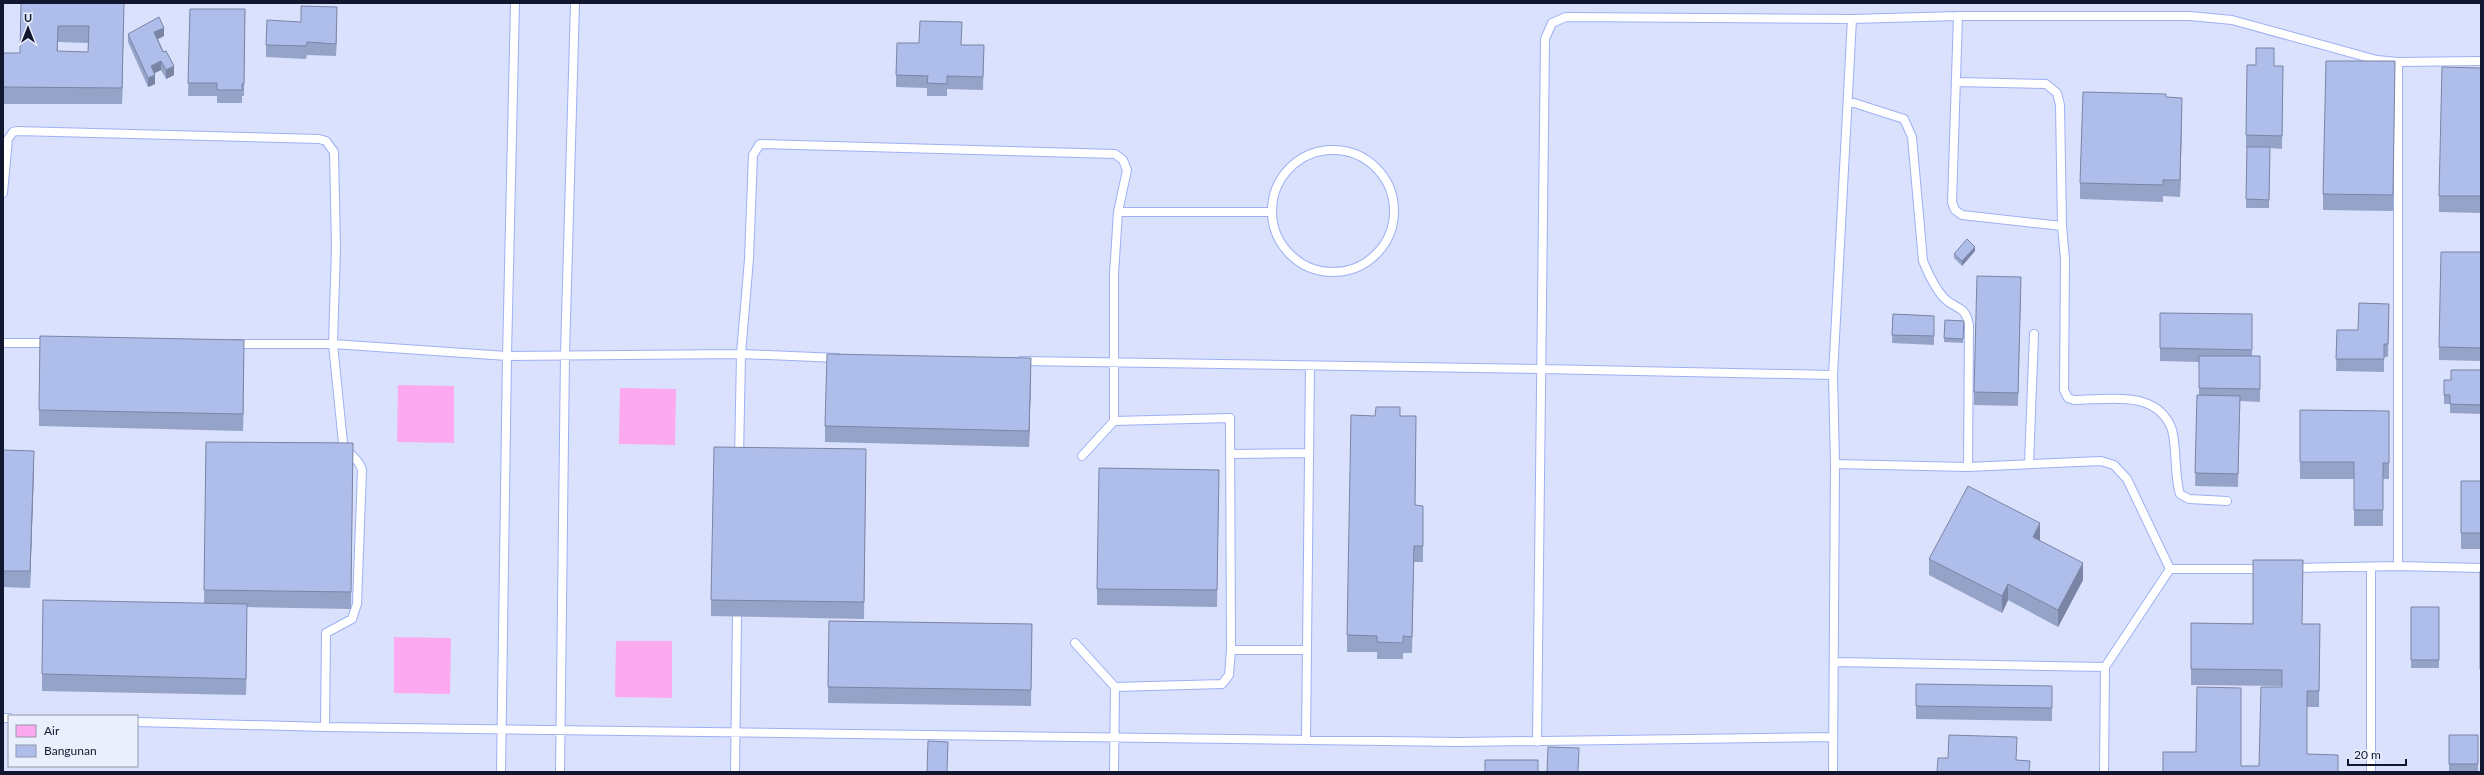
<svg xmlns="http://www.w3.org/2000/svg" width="2484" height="775" viewBox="0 0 2484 775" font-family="Lato,sans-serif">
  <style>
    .water { fill: #fda9f0 }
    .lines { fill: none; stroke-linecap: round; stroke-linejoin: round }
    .service-casing { stroke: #9eb0f3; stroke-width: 10 }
    .service { stroke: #fff; stroke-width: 8 }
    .wall { fill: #96a3c9; fill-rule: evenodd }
    .shaded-wall { fill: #7a84a4 }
    .building { fill: #afbdea; stroke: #7a84a4; fill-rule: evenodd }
  </style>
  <rect width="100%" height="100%" fill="#d9e1fd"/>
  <path class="water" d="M398,385L454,386V443L397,442Z
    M620,388L676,389L675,445L619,444Z
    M394,637L451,638L450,694L394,693Z
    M616,641H672V698L615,697Z"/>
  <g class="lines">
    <g class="service-casing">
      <path id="service" d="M1958,16L1952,202L1955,210L1962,215L2062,226L2065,259L2064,390L2068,398L2074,400C2107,400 2155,389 2171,427C2177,441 2174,476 2180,494L2189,499L2227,501
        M2398,62V566L2481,568
        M1957,82L2046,84L2057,93L2060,105L2062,226
        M1848,101L1904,119L1912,137L1923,261C1928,273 1935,289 1945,299C1957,310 1965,305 1969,325L1968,467
        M1272 211a61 61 0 1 1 122 0a61 61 0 1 1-122 0Z
        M3,193L8,139L13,132L17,131L319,139L326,141L334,152L336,248L333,344L343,443C347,454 359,458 362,470L357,604L352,619L326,633L325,727
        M1118,212H1271
        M3,343H50
        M234,344H333L507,356L741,354L838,358
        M1021,361L1541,369L1833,375
        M1230,454L1309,453
        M1082,456L1114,421
        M739,457L741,354L749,259L753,155L760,144L1115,154L1123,160L1127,170L1118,212L1114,274V421L1230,418L1231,650L1229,675L1222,684L1115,687L1114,772
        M1835,464L1968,467L2101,461L2114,465L2127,479L2170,569H2262
        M2029,464L2034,334
        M2292,568L2398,566
        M1075,643L1115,687
        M1231,650H1307
        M1835,662L2105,667L2170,569
        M3,718H9
        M137,722L325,727L1459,742L1833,737
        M1306,740L1310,366
        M1537,742L1545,39L1552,23L1566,17L1852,19L1958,16H2190L2232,20L2377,60L2398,62L2481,61
        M501,772L507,356L515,3
        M560,772L565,354L575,3
        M735,772L737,617
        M1833,772L1835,464L1833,375L1852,19
        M2104,772L2105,667
        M2371,772V568"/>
    </g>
    <use href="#service" class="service"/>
  </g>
  <path class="wall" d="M21,3H124L122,104H3V53H20ZM58,42L88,43V52L58,51Z
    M190,9H245L244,96H242V103H217V96H188Z
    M337,20L336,56L307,55L306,59L266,57V45L301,22Z
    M128,34L164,36L158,39L174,75L166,79L161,70L154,73L155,84L148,87L128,42Z
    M961,45H984L983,90L947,89V96H927V88L896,87V75Z
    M2395,61L2393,211L2323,210V194Z
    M2274,66H2283L2282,149L2270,148L2269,208H2246L2247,148H2246V135Z
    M2481,68V213L2439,212V196Z
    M2166,97L2182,114L2180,197L2163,196V202L2080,199V183Z
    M1975,251L1962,266L1954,258V254Z
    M2481,252V361L2439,360V347Z
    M2021,290L2018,406L1974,405V392Z
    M2389,304L2388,357H2384V372L2336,371L2337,330H2358Z
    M2160,313L2252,314V356H2260V402L2240,401L2238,487L2195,486L2197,395H2199V362L2160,361Z
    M1893,314L1934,316V345L1892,343Z
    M1945,320L1964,321L1963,343L1944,342Z
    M244,356L243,431L39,426V410Z
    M2481,370V414L2450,413V404H2444V380H2451Z
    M1031,375L1029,447L825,442V426Z
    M2300,410L2389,411V479H2383V526H2354V479H2300Z
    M1400,416L1416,433L1415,505L1423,506V562H1414L1412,653H1403V659H1377V652H1347V635Z
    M206,442L353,443L351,609L247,607L246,695L42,691V674L204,603Z
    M3,450L34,467L30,588L3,587Z
    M866,466L864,619L711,616V600Z
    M1219,470L1217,607L1097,605V589Z
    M2461,481H2481V549H2461Z
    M2040,539V541L2083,580L2058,627L2008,600L2002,613L1929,575V559Z
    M2480,571H2481V686H2480Z
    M2411,607H2439V668H2411Z
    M829,621L1032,624L1031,706L828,703Z
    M2191,623L2320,624L2319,707H2307V754L2338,772L2241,766H2259L2282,686L2191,685Z
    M1916,684L2052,686V721L1916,719Z
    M2449,735H2478V772H2449Z"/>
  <path class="shaded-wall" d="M124,3L122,104V88Z
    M337,7V20L336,56V44Z
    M164,28V36L154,41V32Z
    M161,61V70L151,75V66Z
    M174,66V75L166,79V70Z
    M155,75V84L148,87V78Z
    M2182,98V114L2180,197V180Z
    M1975,247V251L1962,266V261Z
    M244,340V356L243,431V414Z
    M1031,358V375L1029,447V431Z
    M34,451V467L30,588V571Z
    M2040,523V539L2033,554V537Z
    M2083,563V580L2058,627V610Z
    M2008,584V600L2002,613V596Z
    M247,604V621L246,695V679Z"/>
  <path class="building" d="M21,3H124L122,88L3,87V53H20ZM58,26H89L88,52L57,51Z
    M301,6L337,7L336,44L307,42L306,46L266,45L267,20L301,22Z
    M190,9H245L244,84H242V90H217V83H188Z
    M159,17L164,28L154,32L163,52L166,51L174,66L166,70L161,61L151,66L155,75L148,78L128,34Z
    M920,21L962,22L961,45H984L983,77L947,76V84L927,83L928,76L896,75L897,43H919Z
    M2256,48H2274V66H2283L2282,136L2246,135L2247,65H2256Z
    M2326,61H2395L2393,195L2323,194Z
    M2442,67L2481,68V196H2439Z
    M2083,92L2166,94V97L2182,98L2180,180H2163V185L2080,183Z
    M2247,147H2270L2269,200L2246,199Z
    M1967,239L1975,247L1962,261L1954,254Z
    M2441,252H2481V348L2439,347Z
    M1977,276L2021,277L2018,393L1974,392Z
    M2359,303L2389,304L2388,344H2384V359H2336L2337,330H2358Z
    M2160,313L2252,314V350L2160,348Z
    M1893,314L1934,316V336L1892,335Z
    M1945,320L1964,321L1963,339L1944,338Z
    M40,336L244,340L243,414L39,410Z
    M827,354L1031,358L1029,431L825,426Z
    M2199,356H2260V389L2199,388Z
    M2451,370H2481V405L2450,404V395H2444V380H2451Z
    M2197,395L2240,396L2238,474L2195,473Z
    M1376,407H1400V416H1416L1415,505L1423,506V546H1414L1412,637L1403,636V643L1377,642V636L1347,635L1351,415L1375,416Z
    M2300,410L2389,411V463H2383V510H2354V462H2300Z
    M206,442L353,443L351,592L204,590Z
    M714,447L866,449L864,602L711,600Z
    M3,450L34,451L30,571H3Z
    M1099,468L1219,470L1217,590L1097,589Z
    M2461,481H2481V533H2461Z
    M1968,486L2040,523L2033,537L2083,563L2058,610L2008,584L2002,596L1929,559Z
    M2253,560H2303L2302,624H2320L2319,691H2307V754L2338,755V772H2163V752H2196L2197,687L2241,688V766H2259L2261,687H2282V670L2191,669V623L2253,624Z
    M2480,571H2481V669H2480Z
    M43,600L247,604L246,679L42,674Z
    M2411,607H2439V660H2411Z
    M829,621L1032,624L1031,690L828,687Z
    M1916,684L2052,686V708L1916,706Z
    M1949,735L2017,737L2016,760L2030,761L2029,772H1937L1938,758H1948Z
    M2449,735H2478V764H2449Z
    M928,741L948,742L947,772H927Z
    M1548,747L1579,748L1578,772H1547Z
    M1485,760H1538V772H1485Z"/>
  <rect width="2484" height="775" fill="none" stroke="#11172f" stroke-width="8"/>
  <rect x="8" y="715" width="130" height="52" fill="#eaeffd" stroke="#9399ab"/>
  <rect x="16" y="725" width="20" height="12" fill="#fda9f0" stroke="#9399ab"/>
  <text x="44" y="735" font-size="12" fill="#11172f">Air</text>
  <rect x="16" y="745" width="20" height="12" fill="#afbdea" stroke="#9399ab"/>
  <text x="44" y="755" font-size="12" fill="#11172f">Bangunan</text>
  <g transform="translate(28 28)" stroke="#eaeffd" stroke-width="3" paint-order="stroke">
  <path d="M0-3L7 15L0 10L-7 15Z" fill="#11172f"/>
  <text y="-6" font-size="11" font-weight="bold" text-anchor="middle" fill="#11172f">U</text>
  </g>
  <path d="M2348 759v6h58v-6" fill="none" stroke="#11172f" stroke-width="2"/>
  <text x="2354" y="759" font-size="12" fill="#11172f" stroke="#eaeffd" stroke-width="3" paint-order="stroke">20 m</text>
</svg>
